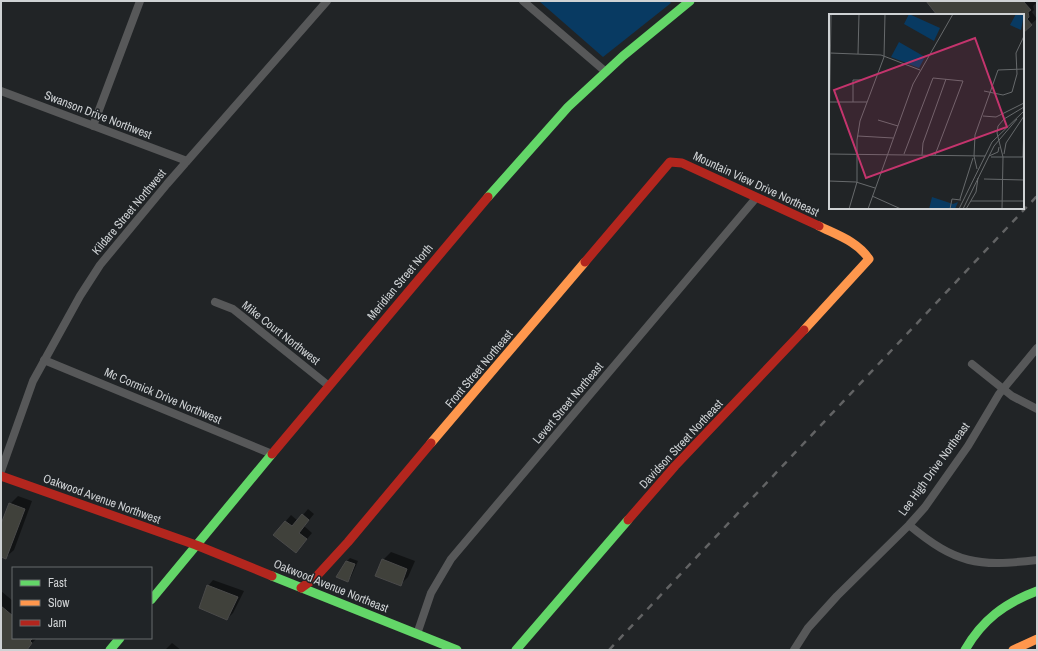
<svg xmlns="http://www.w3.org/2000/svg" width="1038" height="651" viewBox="0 0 1038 651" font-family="'Archivo Narrow',sans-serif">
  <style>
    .green { fill: #083a62 }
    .shadow { fill: #0007 }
    .building { fill: #40413b; stroke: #4a4a4a }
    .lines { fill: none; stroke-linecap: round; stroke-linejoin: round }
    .street { stroke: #575859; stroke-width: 8 }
    .fast { stroke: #63d668; stroke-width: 9 }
    .slow { stroke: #ff974d; stroke-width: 9 }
    .jam { stroke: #b3261e; stroke-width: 9 }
    .rail { stroke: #626364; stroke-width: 2.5; stroke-dasharray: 7 7; stroke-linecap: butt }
    .labels { text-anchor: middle; stroke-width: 3; stroke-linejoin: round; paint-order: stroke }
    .street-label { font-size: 12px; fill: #cfd2d4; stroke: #202427 }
    .inset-road { fill: none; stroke: #676a6c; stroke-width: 1 }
    .view { fill: #c4346d; fill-opacity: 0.15; stroke: #c4346d; stroke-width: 2 }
    .inset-edge { fill: none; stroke: #cfd2d4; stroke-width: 2 }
  </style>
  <rect width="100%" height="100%" fill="#212426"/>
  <path class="green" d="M539,1H669L671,3L603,57Z"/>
  <path class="shadow" d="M927,1H1034L1036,3L1033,6L1034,10L1032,12L1037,19L1023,31V15H939Z
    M18,496L32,501L14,550L6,557L1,556V527L10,504Z
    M308,509L314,514L304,526L312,533L296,552L274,535L291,515L298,521Z
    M391,552L415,561L408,577L400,585L383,560Z
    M350,558L358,561L351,577L348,581L346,562Z
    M213,580L244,591L233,613L227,619L208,586Z
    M1,591L13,601V638H37L25,650H1Z
    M172,643L181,650H165Z"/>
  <path class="building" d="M926,1H1023L1031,10L1028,12L1029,17L1027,19L1032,25L1023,33V15H937Z
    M9,503L25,509L6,559L1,557V524Z
    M302,514L309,520L299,533L307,539L296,553L273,535L285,521L292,526Z
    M382,559L407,569L401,586L375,576Z
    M346,561L355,564L348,582L336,577Z
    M207,585L238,597L227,620L199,608Z
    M1,606L13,616V638H33L30,641L32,643L27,650H1Z"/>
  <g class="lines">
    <path class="street" d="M523,1L606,72
      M1,91L187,161
      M93,126L140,1
      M215,302L233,309L329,386
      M44,360L272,454
      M972,364L1012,396L1037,409
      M1,471L33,381L80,296L100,265L167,184L327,1
      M909,525C956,564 977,567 1037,560
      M417,634L431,593L451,559L756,198
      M794,650L808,628L837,596L909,525L925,507L968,446L999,394L1037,348"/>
    <path class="fast" d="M488,197L568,107L623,56L690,1
      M272,576L457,650
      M151,600L272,454
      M110,650L120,638
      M516,650L628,520
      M965,650C982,620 1005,603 1037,591"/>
    <path class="slow" d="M804,330L869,259C857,241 837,235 819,226
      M431,443L585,262
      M1013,650L1037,639"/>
    <path class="jam" d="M585,262L670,162L682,163L819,226
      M272,454L488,197
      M1,476L196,545L272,576
      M628,520L675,466L804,330
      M301,588L315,578L348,542L431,443"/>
    <path class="rail" d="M609,650L1037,196"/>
  </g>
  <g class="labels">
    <g class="street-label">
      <text transform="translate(98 115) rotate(21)" y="4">Swanson Drive Northwest</text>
      <text transform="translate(756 184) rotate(25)" y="4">Mountain View Drive Northeast</text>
      <text transform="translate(129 212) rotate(-50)" y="4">Kildare Street Northwest</text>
      <text transform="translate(400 282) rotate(-50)" y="4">Meridian Street North</text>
      <text transform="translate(281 333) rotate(38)" y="4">Mike Court Northwest</text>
      <text transform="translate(479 369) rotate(-50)" y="4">Front Street Northeast</text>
      <text transform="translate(163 396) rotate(23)" y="4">Mc Cormick Drive Northwest</text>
      <text transform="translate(568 403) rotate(-50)" y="4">Levert Street Northeast</text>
      <text transform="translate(681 444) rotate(-47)" y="4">Davidson Street Northeast</text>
      <text transform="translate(934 469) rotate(-54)" y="4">Lee High Drive Northeast</text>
      <text transform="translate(102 499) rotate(20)" y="4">Oakwood Avenue Northwest</text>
      <text transform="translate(331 586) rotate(22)" y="4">Oakwood Avenue Northeast</text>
    </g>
  </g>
  <g transform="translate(829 14)">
    <rect width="195" height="195" fill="#212426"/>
    <path d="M80,0L111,14L105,27L75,10ZM187,0H195L192,16L181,11ZM70,28L96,43L90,54L62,43ZM103,183L124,190L129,188L126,195H100Z" fill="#083a62"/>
    <path class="inset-road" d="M1,39L52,41L91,56M29,40L30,0M155,77L174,81L183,78L188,60L187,39L195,22M1,88H38M24,88V66H32M154,102L167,103L195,89M49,106L69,112M29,122L64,124M0,126L2,0M0,140L156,142M75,140L104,64L134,67L106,141M175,140L177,129L195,102M93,141L94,129L117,65M145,142L146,121L169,56L195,55M145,142L148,155M160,142L169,138L170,133M162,143H195M174,143L168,119L169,112L175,105L195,93M194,143L195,108M155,165L195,166M0,167L27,168L46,174M43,182L72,195M131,185L144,144M142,187H195M20,195L28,168V126L31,107L55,43L56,0M39,195L84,70L124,0M121,195L123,185L132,186M130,195L163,128L195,97M134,195L165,132L188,105M137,195L147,178L149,164M173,195L174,143"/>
    <path class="view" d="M146,24L178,113L37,164L5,76Z"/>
    <rect width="195" height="195" class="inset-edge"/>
  </g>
  <rect width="1038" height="651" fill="none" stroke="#cfd2d4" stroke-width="4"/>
  <rect x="12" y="567" width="140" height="72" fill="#202427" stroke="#666a6c"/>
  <rect x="20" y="580" width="20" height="6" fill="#63d668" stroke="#666a6c"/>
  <text x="48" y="587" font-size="12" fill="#cfd2d4">Fast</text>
  <rect x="20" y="600" width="20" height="6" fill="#ff974d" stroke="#666a6c"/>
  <text x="48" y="607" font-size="12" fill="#cfd2d4">Slow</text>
  <rect x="20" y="620" width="20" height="6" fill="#b3261e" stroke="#666a6c"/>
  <text x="48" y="627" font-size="12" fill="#cfd2d4">Jam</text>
</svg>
